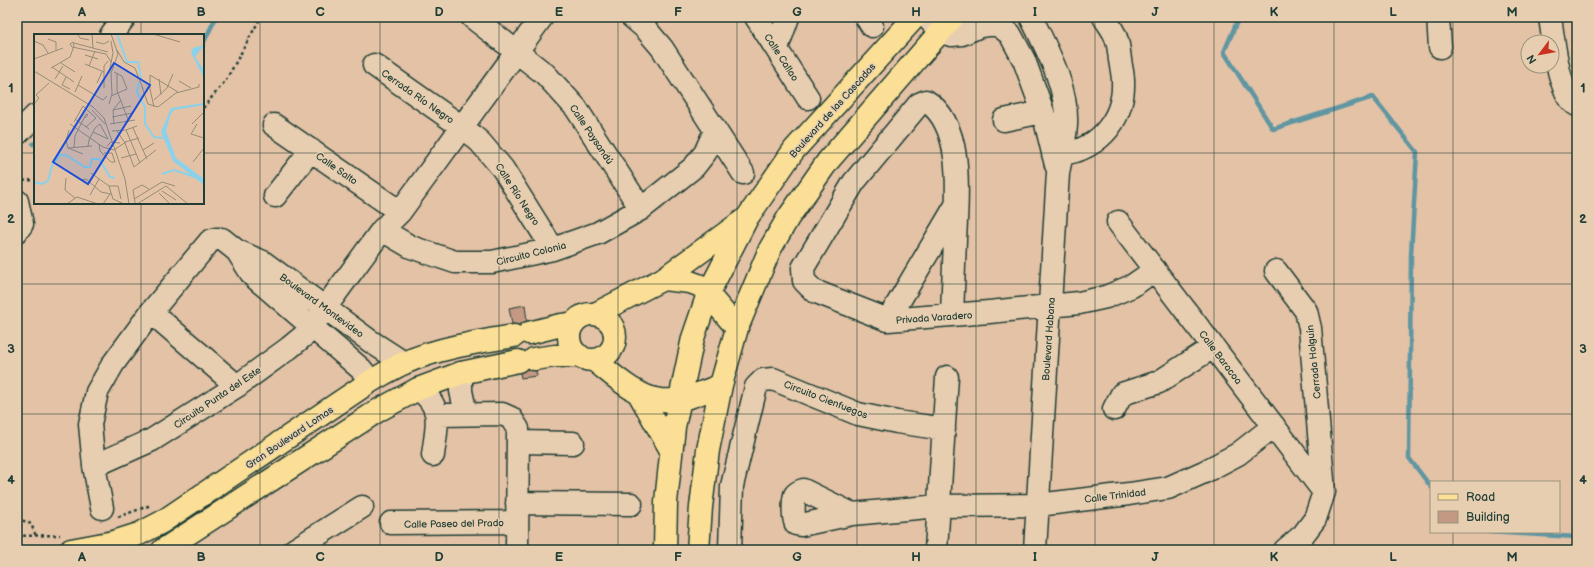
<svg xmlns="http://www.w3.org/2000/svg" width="1594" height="567" viewBox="0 0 1594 567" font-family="'Balsamiq Sans',sans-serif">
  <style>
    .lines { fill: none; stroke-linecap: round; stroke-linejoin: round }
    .stream { stroke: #5f96a2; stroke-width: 4.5 }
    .building { fill: #c49984; stroke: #1f3d34 }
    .minor-casing { stroke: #1f3d34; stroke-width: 25 }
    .major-casing { stroke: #1f3d34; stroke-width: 25 }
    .path { stroke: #1f3d34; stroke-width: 2.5; stroke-dasharray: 3 3; stroke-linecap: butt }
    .minor { stroke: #e8ceb0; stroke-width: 22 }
    .major { stroke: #fbdf96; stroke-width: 22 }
    .grid { fill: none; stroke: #1f3d34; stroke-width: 1; stroke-opacity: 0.55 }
    .labels { text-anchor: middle; stroke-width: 3; stroke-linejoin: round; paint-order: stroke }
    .street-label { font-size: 10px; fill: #1f3d34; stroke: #e8ceb0 }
    .inset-river { fill: none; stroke: #8ad2ec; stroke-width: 2 }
    .inset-road { fill: none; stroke: #958d78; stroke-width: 1 }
    .view { fill: #1d4ed8; fill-opacity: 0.15; stroke: #1d4ed8; stroke-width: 2 }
    .inset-edge { fill: none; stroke: #1f3d34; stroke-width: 2 }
    .neatline { fill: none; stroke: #1f3d34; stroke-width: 1.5 }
    .grid-label { font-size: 13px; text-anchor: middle; font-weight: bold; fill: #1f3d34 }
  </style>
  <rect width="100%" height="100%" fill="#e4c2a6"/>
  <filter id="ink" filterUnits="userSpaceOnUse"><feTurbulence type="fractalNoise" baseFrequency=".025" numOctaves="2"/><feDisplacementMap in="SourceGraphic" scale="8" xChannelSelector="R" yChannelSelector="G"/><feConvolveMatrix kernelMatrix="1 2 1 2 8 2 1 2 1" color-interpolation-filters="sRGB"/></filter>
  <g filter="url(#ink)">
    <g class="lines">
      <path class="stream" d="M1239,17L1224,52L1273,129L1373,97L1417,152L1411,254L1409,458L1431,487
        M203,44L216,17
        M33,144L35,143
        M1489,532L1577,537"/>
    </g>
    <path class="building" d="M525,305L527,321L520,325L512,324L509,308Z
      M527,369L536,371L537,376L521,378L520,373Z"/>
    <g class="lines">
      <g class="minor-casing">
        <path id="minor" d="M472,17L545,74L576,108L641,209
          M632,17L645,28L662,48L743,173
          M756,17L808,98
          M866,17L872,26
          M927,17L940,32L952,35L962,34L980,26L997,24L1010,34L1024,60L1043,112L1056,165
          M1031,17C1047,50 1068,87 1066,125C1065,141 1061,157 1058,173L1035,550
          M1438,17L1440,47
          M1550,17C1553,36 1558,96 1577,105
          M111,35L125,17
          M777,48L788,17
          M374,65L462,127L480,142L503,169L553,249
          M1004,120L1043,112
          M274,125L400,212
          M17,134L35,116
          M1053,154C1094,155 1125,122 1123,81C1123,74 1121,67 1120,60C1119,53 1119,45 1116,38C1114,31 1108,24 1104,17
          M275,196L311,150
          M17,201L22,224L17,231
          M1118,222L1324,492
          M382,230L411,247L455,262H492L553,249L598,233L641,209L694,167L705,153L715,131
          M237,251L253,276L361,369L371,381
          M1276,271L1306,311L1310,328L1324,492L1315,519L1303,535L1285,550
          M151,312L237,386
          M952,315C953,290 954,264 955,239C957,199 965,125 926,101L919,104L854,182L803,268L804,281L814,291L888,320L989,312L1079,303L1106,297L1132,286L1155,270
          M888,320L955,207
          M461,373V391L466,414
          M418,389C445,407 436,428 433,455
          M1114,409L1122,394L1159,382L1213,347
          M437,415L502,414L511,418L518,429L517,550
          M518,442L573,443
          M94,466L152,440L237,386L289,348L306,334L382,230L400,212L542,17
          M517,503L631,504
          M102,508L94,466L90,424L97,392L113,364L151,312L210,241L216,239H222L237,251L263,262L370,341L404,363
          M852,514L803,490C800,491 797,492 795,495C793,502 793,519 796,524L801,525L852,514L939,506L1038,505L1129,494L1168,488L1204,472L1238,454L1274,426
          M391,523L517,522
          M294,550L362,507
          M730,550L732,486L756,387L763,380L773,379L858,414L897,422L944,429
          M936,550L947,377"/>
      </g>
      <g class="major-casing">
        <path id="major" d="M663,279L744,220
          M595,314L663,279L690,282L701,286L737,328
          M569 337a23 23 0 1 1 46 0a23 23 0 1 1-46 0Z
          M529,333L561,325L574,323
          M534,359L555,356H580
          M594,360C613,375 636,397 660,400C681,402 702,393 721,385
          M638,392L671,450
          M71,550L114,542L139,534L162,522L371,381C382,375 393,368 404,363C438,348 477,342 514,336
          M163,550L379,410L418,389L461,373L518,361
          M665,550L666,502L674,427L693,338L708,294L747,218L794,150L915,17
          M698,550L701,507L708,450L721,385L737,328L770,249L788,218L828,161L953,17"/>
      </g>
      <path class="path" d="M203,108L226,80L261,17
        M17,181L35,180
        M118,517L151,505
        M17,518L31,524L36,536
        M17,536L60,535"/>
      <use href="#minor" class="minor"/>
      <use href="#major" class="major"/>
    </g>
  </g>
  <path class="grid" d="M141,17V35M260,17V550M380,17V550M499,17V550M618,17V550M737,17V550M857,17V550M976,17V550M1095,17V550M1214,17V550M1334,17V550M1453,17V482M17,153H35M203,153H1577M141,203V550M17,284H1577M17,414H1577M1453,532V550"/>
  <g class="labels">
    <g class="street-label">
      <text transform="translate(782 57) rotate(57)" y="4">Calle Callao</text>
      <text transform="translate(418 96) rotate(35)" y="4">Cerrada Río Negro</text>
      <text transform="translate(832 110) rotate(-48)" y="4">Boulevard de las Cascadas</text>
      <text transform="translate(592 134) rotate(56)" y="4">Calle Paysandú</text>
      <text transform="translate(337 168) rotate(35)" y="4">Calle Salto</text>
      <text transform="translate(518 194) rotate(57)" y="4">Calle Río Negro</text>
      <text transform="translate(531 253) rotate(-14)" y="4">Circuito Colonia</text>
      <text transform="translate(322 305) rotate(36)" y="4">Boulevard Montevideo</text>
      <text transform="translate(934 317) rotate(-4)" y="4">Privada Varadero</text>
      <text transform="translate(1048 339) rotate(-86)" y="4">Boulevard Habana</text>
      <text transform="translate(1221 357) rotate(53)" y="4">Calle Baracoa</text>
      <text transform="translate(1313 362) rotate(-96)" y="4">Cerrada Holguín</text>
      <text transform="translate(217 397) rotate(-34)" y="4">Circuito Punta del Este</text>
      <text transform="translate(826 399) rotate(21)" y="4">Circuito Cienfuegos</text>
      <text transform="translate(289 437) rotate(-34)" y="4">Gran Boulevard Lomas</text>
      <text transform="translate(1115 495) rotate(-7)" y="4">Calle Trinidad</text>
      <text transform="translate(454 523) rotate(-1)" y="4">Calle Paseo del Prado</text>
    </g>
  </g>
  <g transform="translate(34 34)">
    <rect width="170" height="170" fill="#e4c2a6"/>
    <path d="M170,11L161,23L170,36V44L157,19L159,14ZM170,69V71L140,76L136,82L132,97L142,124L170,145V151L139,127L127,98L137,74Z" fill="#8ad2ec"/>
    <path class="inset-river" d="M83,0L93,28H104L107,44M105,48L103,58L111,73V90L120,103L129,104M128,140L140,136L161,143M0,148L8,150L14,147L18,132L26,121H32L51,133H56L58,125H65L76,143L81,144"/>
    <path class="inset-road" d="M43,0L46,4L55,6M58,0L59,14M119,0L146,8M14,5L22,8V16M0,7L9,11L14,19M62,8L70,10L75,7M40,9L74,18M40,12L39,8L36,10L38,13L72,20L77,28M83,16L90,28L101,34L109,55M51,21L64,25M0,25L29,14M27,29L41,38M51,30L70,38M55,32L61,17M18,33L40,48M17,34L36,23L40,12M0,37L59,73L70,84L91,145L95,170M75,39L79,19L77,7M83,39V57L95,88M32,43L28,51L36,55M21,45L29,32M125,45L127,61M145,47L157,54M63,49L68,38M44,51L69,66L73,62M108,53L114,70L124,73L142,59L165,53V50M70,54V32L74,27M41,58L48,42M77,62L93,55L88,42L80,38M120,66L133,54L139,40M0,70L5,64L2,61L15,49M75,70L78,60L77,39L84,20L77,0M120,73L116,55V41L144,58M58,76L71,90M79,76L97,72M78,83L99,79M41,85L55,95M40,88L49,72L62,84L52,93M36,90L69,113L80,116L92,108M76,90L101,86M80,90L79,76L87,66M158,90L170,78M163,90L157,100L170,104M99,94L113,125M92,96L106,129M78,97L92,96L103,92M83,97L91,109L100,133M91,108L105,104M65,110L66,117L77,128H81M54,112L55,106L61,94L66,90L74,105L59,98M73,112L77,108L86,109M34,114L58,112M34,114L32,107L35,96M34,114L49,120M40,114L41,102L52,80L54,81L51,84M109,116L120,109M70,119H78L81,128M87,124L102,120M159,128L170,114M100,133L122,116M57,139L75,152M32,144L31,156L41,164M47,146L52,145L67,158L77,160M75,152L79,165L90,170M75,152H84L87,165M128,157L142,166M125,159L135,169M56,161L65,145M100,165L128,148L141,152M101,169L99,156L108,151L115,155M33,170L43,163L64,170M69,170L76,160M103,170L132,152L154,170"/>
    <path class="view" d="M80,29L116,51L54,150L19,128Z"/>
    <rect width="170" height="170" class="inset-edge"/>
  </g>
  <rect width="1594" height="567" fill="none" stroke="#e8ceb0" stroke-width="44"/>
  <rect x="1430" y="481" width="130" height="52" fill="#e8ceb0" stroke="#98947e"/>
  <rect x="1438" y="494" width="20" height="6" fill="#fbdf96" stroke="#98947e"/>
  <text x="1466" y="501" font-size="12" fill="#1f3d34">Road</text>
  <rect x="1438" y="511" width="20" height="12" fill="#c49984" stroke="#98947e"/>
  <text x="1466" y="521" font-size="12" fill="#1f3d34">Building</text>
  <g transform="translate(1540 54) rotate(238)"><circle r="19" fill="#e8ceb0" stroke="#98947e"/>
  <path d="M0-3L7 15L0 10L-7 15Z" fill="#c8321e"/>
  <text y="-6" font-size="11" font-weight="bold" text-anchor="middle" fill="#1f3d34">N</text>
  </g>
  <rect x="22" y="22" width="1550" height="523" class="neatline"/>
  <g class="grid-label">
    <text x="82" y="16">A</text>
    <text x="201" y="16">B</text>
    <text x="320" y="16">C</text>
    <text x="439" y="16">D</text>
    <text x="559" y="16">E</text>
    <text x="678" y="16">F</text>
    <text x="797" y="16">G</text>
    <text x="916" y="16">H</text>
    <text x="1035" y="16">I</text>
    <text x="1155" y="16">J</text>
    <text x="1274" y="16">K</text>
    <text x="1393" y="16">L</text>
    <text x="1512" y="16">M</text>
    <text x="11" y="92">1</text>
    <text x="1583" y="92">1</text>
    <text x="11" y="223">2</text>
    <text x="1583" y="223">2</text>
    <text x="11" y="353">3</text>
    <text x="1583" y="353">3</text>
    <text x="11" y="484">4</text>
    <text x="1583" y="484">4</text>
    <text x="82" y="561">A</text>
    <text x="201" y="561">B</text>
    <text x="320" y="561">C</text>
    <text x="439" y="561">D</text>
    <text x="559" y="561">E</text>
    <text x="678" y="561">F</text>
    <text x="797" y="561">G</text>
    <text x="916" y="561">H</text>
    <text x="1035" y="561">I</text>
    <text x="1155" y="561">J</text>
    <text x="1274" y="561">K</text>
    <text x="1393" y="561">L</text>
    <text x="1512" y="561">M</text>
  </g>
</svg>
